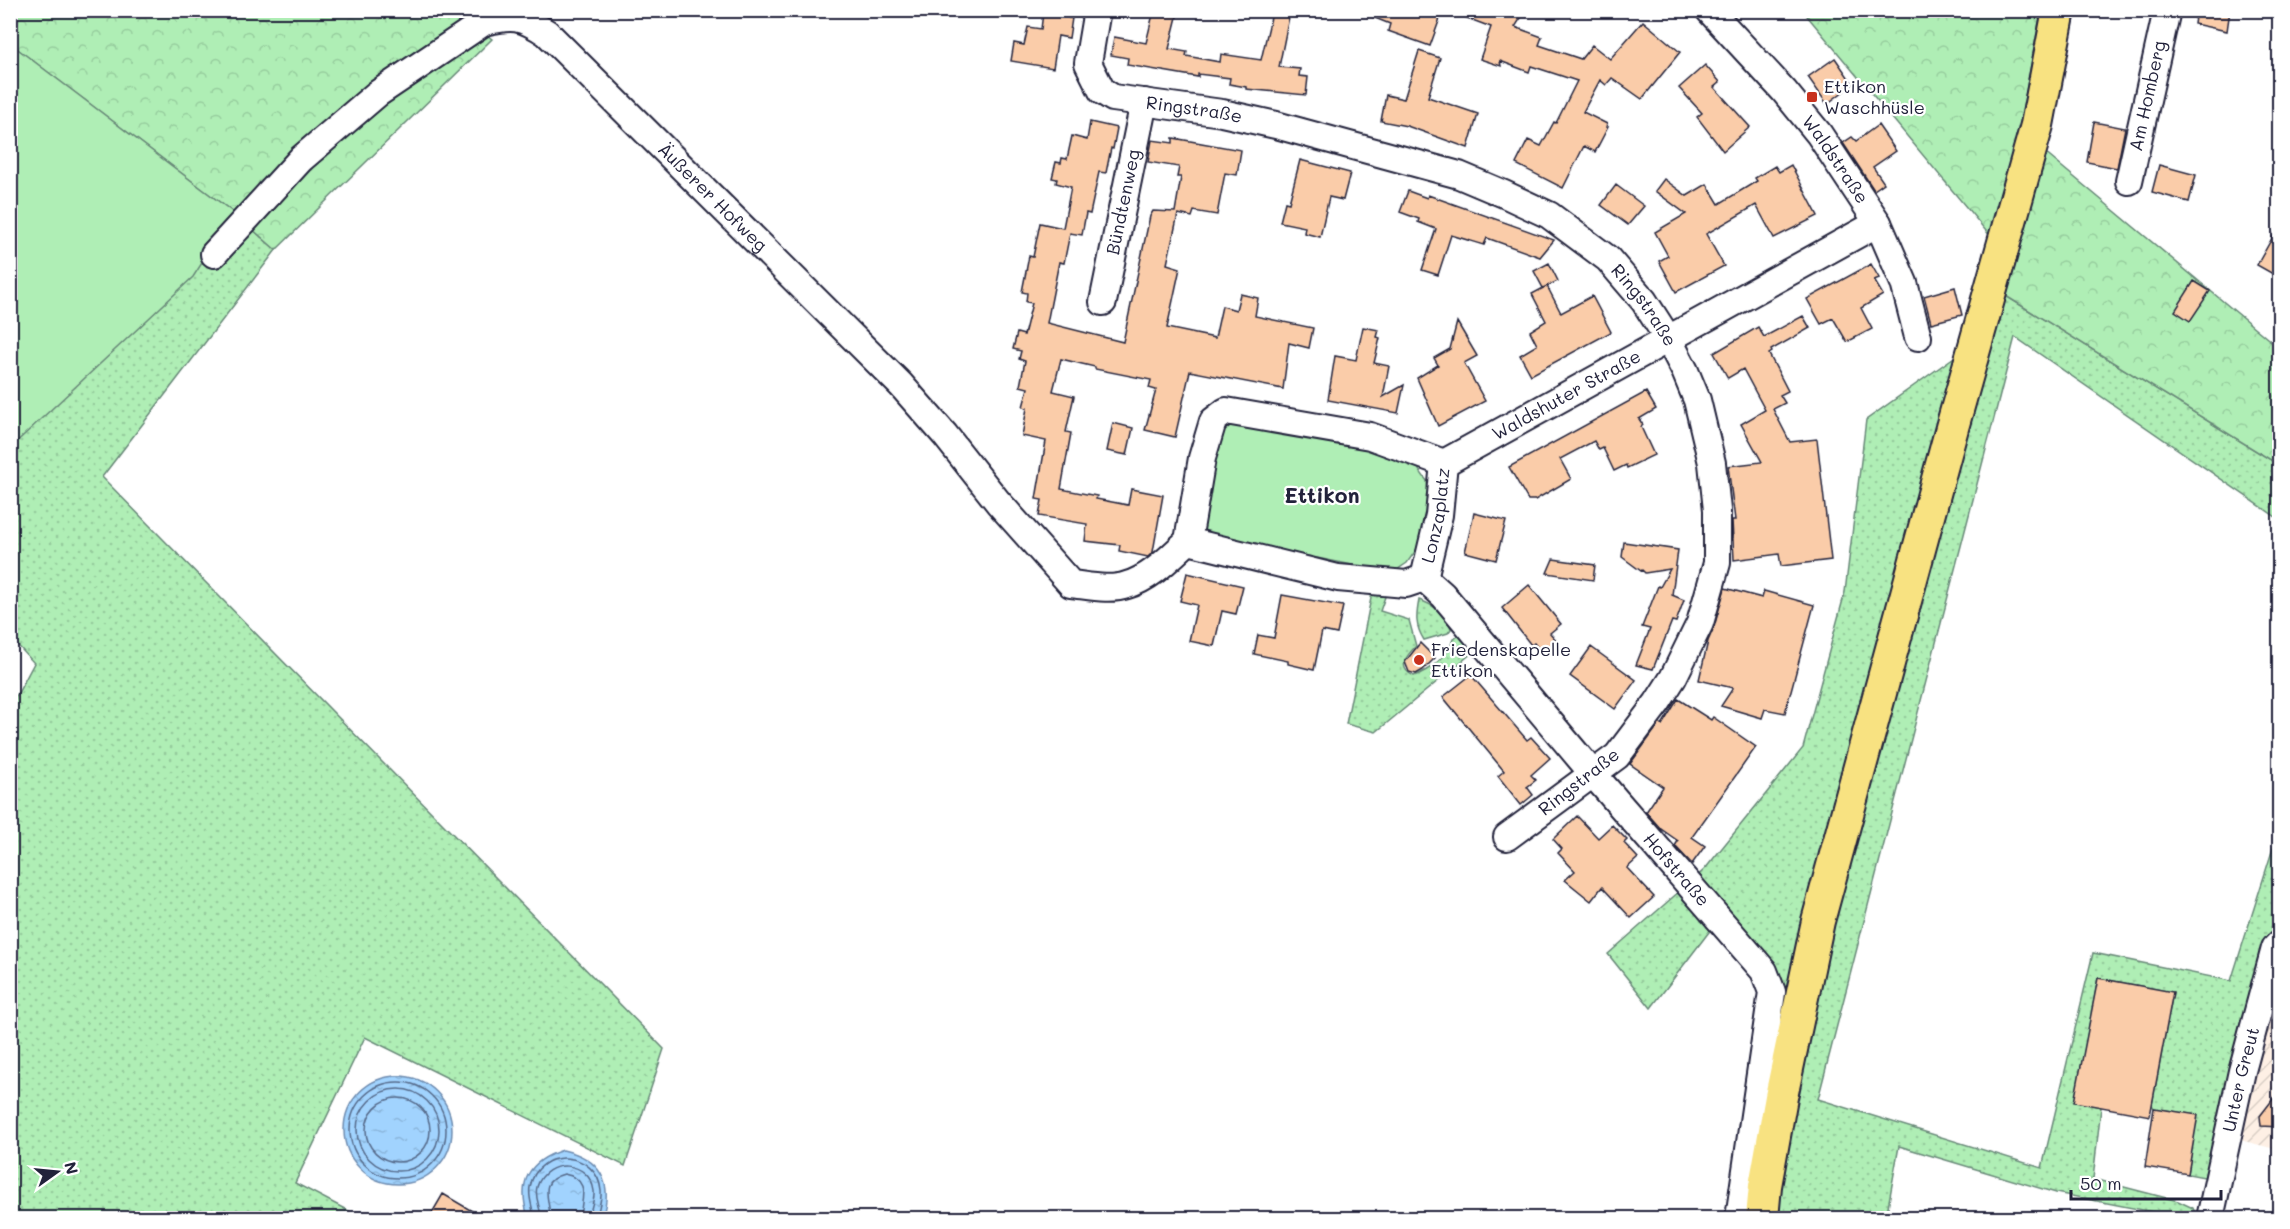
<svg xmlns="http://www.w3.org/2000/svg" width="2290" height="1229" viewBox="0 0 2290 1229" font-family="Mali,sans-serif">
  <style>
    .industrial { fill: url(#industrial-furrows) }
    .grass { fill: url(#grass-dots); stroke: #688878; stroke-width: 1.5 }
    .forest { fill: url(#forest-crowns); stroke: #688878; stroke-width: 1.5 }
    .park { fill: #afeeb5; stroke: #688878; stroke-width: 1.5 }
    .water { fill: url(#water-ripples); stroke: #6e8cb0; stroke-width: 1.5 }
    .lines { fill: none; stroke-linecap: round; stroke-linejoin: round }
    .shore { stroke: #556989; stroke-width: 1.5 }
    .building { fill: #facca9; stroke: #22223b; stroke-width: 1.5 }
    .minor-casing { stroke: #22223b; stroke-width: 30 }
    .major-casing { stroke: #22223b; stroke-width: 36 }
    .minor { stroke: #fff; stroke-width: 26 }
    .major { stroke: #f8e281; stroke-width: 32 }
    .poi-dot { fill: #c8321e; stroke: #fff; stroke-width: 2 }
    .labels { text-anchor: middle; stroke-width: 4.5; stroke-linejoin: round; paint-order: stroke }
    .poi-label { font-size: 18px; fill: #22223b; stroke: #fff; text-anchor: start }
    .street-label { font-size: 18px; fill: #22223b; stroke: #fff }
    .quarter-label { font-size: 21px; font-weight: bold; fill: #22223b; stroke: #fff }
  </style>
  <defs>
    <pattern id="industrial-furrows" width="10" height="10" patternUnits="userSpaceOnUse" patternTransform="scale(1.5)"><rect width="10" height="10" fill="#fef0e5"/><path d="M-1 1l2-2M0 10L10 0M9 11l2-2" fill="none" stroke="#d9cec5"/></pattern>
    <pattern id="grass-dots" width="8" height="8" patternUnits="userSpaceOnUse" patternTransform="scale(1.5)"><rect width="8" height="8" fill="#afeeb5"/><path d="M2 2h.1M6 6h.1" fill="none" stroke="#96cc9d" stroke-width="1.8" stroke-linecap="round"/></pattern>
    <pattern id="forest-crowns" width="20" height="18" patternUnits="userSpaceOnUse" patternTransform="scale(1.5)"><rect width="20" height="18" fill="#afeeb5"/><path d="M2 6a3 3 0 1 1 6 0M12 15a3 3 0 1 1 6 0" fill="none" stroke="#96cc9d"/></pattern>
    <pattern id="water-ripples" width="26" height="14" patternUnits="userSpaceOnUse" patternTransform="scale(1.5)"><rect width="26" height="14" fill="#a1d3fe"/><path d="M2 4q2-2 4 0t4 0M15 11q2-2 4 0t4 0" fill="none" stroke="#8ab5db"/></pattern>
  </defs>
  <rect width="100%" height="100%" fill="#fff"/>
  <filter id="ink" filterUnits="userSpaceOnUse"><feTurbulence type="fractalNoise" baseFrequency=".0167" numOctaves="2"/><feDisplacementMap in="SourceGraphic" scale="12" xChannelSelector="R" yChannelSelector="G"/><feConvolveMatrix kernelMatrix="1 2 1 2 8 2 1 2 1" color-interpolation-filters="sRGB"/></filter>
  <g filter="url(#ink)">
    <path class="industrial" d="M2279,946V1150L2232,1138Z"/>
    <path class="grass" d="M206,193L234,213L276,250L102,477L664,1049L625,1166L365,1037L295,1183L362,1218H11L10,708L34,663L11,638V447L27,431Z
      M2001,293L2279,465V519L2015,337L1818,1099L2042,1168L2093,953L2231,981L2279,829V924L2274,930L2211,1171L2204,1177L2188,1174L2197,1115L2154,1108L2152,1105L2173,992L2098,978L2075,1101L2101,1107L2093,1179L2178,1201L2193,1208L2197,1218H2174V1216L2056,1193L1899,1146L1886,1218H1773L1807,1012Z
      M1957,355L1787,992L1777,989L1694,879L1705,869L1803,748L1845,592L1866,420Z
      M1372,593L1386,594L1380,611L1409,620L1416,646C1407,655 1396,668 1414,676C1430,670 1449,656 1453,639L1458,636L1462,637L1473,652L1376,732L1346,724Z
      M1419,600C1432,604 1449,615 1451,629L1448,633L1424,640C1415,626 1416,616 1419,600Z
      M1681,890L1712,928L1651,1008L1608,954Z"/>
    <path class="forest" d="M10,11H493L481,30L492,39L276,250L234,213L11,44Z
      M1803,11H2041L2012,166L1991,237Z
      M2044,152L2279,348V465L2001,293Z"/>
    <path class="park" d="M11,44L234,213L193,277L11,447Z
      M1224,419L1363,445L1417,467L1427,481L1429,501L1421,543L1407,563L1395,571L1388,572L1206,536L1201,533L1198,517Z"/>
    <path class="water" d="M344 1130a54 54 0 1 1 108 0a54 54 0 1 1-108 0Z
      M563,1150C600,1158 614,1183 602,1218L528,1217C517,1182 528,1161 563,1150Z"/>
    <g class="lines">
      <path class="shore" d="M350 1130a48 48 0 1 1 96 0a48 48 0 1 1-96 0Z
        M357 1130a41 41 0 1 1 82 0a41 41 0 1 1-82 0Z
        M366 1130a32 32 0 1 1 64 0a32 32 0 1 1-64 0Z
        M534,1218C533,1207 528,1198 530,1187C538,1145 598,1151 601,1191C602,1200 598,1209 597,1218
        M541,1218C541,1208 534,1198 537,1187C546,1157 590,1160 594,1191C595,1200 590,1209 589,1218
        M550,1218C550,1199 537,1181 564,1174C592,1179 581,1200 580,1218"/>
    </g>
    <path class="building" d="M1048,10H1070L1069,18H1072L1069,38L1058,36L1053,68L1011,61L1014,43L1024,45L1028,27L1041,29L1043,13L1048,14Z
      M1154,10L1178,13L1169,49L1187,52L1186,56L1220,62L1221,54L1261,60L1272,13L1289,17L1279,67L1300,69L1299,76L1308,77L1306,95L1246,89V87L1229,84L1230,78L1198,74V77L1127,65L1128,58L1111,55L1114,37L1146,43Z
      M1360,10H1443L1430,46L1388,31L1390,24L1360,12Z
      M1451,10H1526L1515,27L1542,37L1539,45L1581,59L1592,45L1610,59L1643,21L1680,52L1642,99L1612,78L1606,85L1600,80L1583,112L1607,124L1606,127H1608L1595,152L1584,146L1563,188L1516,164L1528,140L1541,146L1554,122L1556,123L1577,81L1531,66L1529,72L1500,61L1501,66L1480,59L1491,27L1451,12Z
      M2196,10H2230L2227,31L2194,24Z
      M1419,51L1440,58L1428,97L1478,114L1468,148L1407,126L1381,121L1386,95L1404,99Z
      M1835,58L1853,84L1827,104L1808,77Z
      M1705,65L1720,82L1714,87L1750,127L1723,151L1697,117L1702,113L1679,88Z
      M1090,122L1117,128L1113,149L1111,148L1106,173L1099,172L1090,214L1086,213L1082,235L1070,233L1064,263L1059,262L1047,323L1123,342L1150,216L1153,211L1175,212L1181,177H1177L1179,167L1148,162L1152,140L1173,143V138L1241,150L1237,175L1225,173L1217,215L1194,211L1192,217L1178,214L1167,264L1180,268L1167,328L1215,338L1222,306L1236,310L1240,294L1258,298L1255,316L1313,328L1309,348L1289,343L1283,389L1190,371L1175,437L1145,430L1156,390L1149,388L1151,380L1095,369V367L1061,359L1053,391L1074,396L1066,432L1071,433L1061,489L1097,496L1096,499L1128,505L1131,489L1163,495L1153,552L1148,557L1119,551L1120,545L1085,541L1087,524L1039,516L1042,500L1036,499L1046,441L1022,436L1027,408L1023,407L1028,388L1020,386L1025,361L1019,359L1021,351L1013,349L1017,333L1024,335L1032,303L1026,302L1027,293L1022,292L1029,256L1033,257L1040,223L1063,228L1071,187L1056,183L1057,179L1052,178L1056,162L1061,163L1062,158L1067,159L1072,136L1087,140Z
      M2094,122L2125,128L2117,168L2087,162Z
      M1878,125L1896,151L1873,167L1884,183L1874,190L1843,143L1852,137L1856,141Z
      M1300,160L1350,173L1343,200L1329,197L1320,237L1304,233L1305,227L1280,222L1285,202L1289,203Z
      M1791,165L1818,216L1774,238L1756,205L1706,234L1724,266L1676,292L1659,261L1668,256L1655,232L1686,214L1655,191L1664,179L1687,196L1707,184L1719,204L1757,181L1755,178L1775,166L1779,172Z
      M2159,165L2196,175L2189,202L2152,192Z
      M1616,185L1644,206L1628,225L1601,205Z
      M1408,191L1427,198L1428,195L1554,240L1540,257L1487,238L1484,245L1451,235L1438,275L1422,270L1436,229L1418,222L1419,219L1400,212Z
      M2280,224V278L2257,265Z
      M1549,263L1558,281L1543,288L1534,271Z
      M1871,264L1879,278L1874,280L1883,295L1861,308L1872,329L1847,342L1833,318L1821,324L1807,299Z
      M2194,281L2210,291L2190,321L2175,311Z
      M1547,286L1561,313L1592,296L1611,332L1531,375L1520,355L1537,345L1530,331L1546,321L1532,294Z
      M1955,287L1962,315L1931,323L1924,296Z
      M1803,316L1810,328L1771,350L1772,352L1769,354L1788,391L1780,395L1785,403L1773,409L1790,442L1817,439L1831,560L1781,566L1779,554L1734,560L1732,520H1735L1728,466L1762,462L1741,424L1765,410L1743,369L1728,378L1714,353L1758,327L1764,337Z
      M1457,322L1477,356L1464,363L1485,401L1438,426L1417,378L1438,365L1434,358L1450,349Z
      M1363,327L1379,330L1377,337L1380,338L1374,363L1389,366L1383,397L1404,385L1398,413L1328,400L1335,356L1356,360Z
      M1646,392L1656,409L1639,419L1643,425L1641,427L1654,455L1627,468L1626,465L1614,471L1603,448L1599,450L1594,441L1560,459L1571,479L1535,500H1528L1509,467Z
      M1113,423L1133,428L1127,455L1107,451Z
      M1474,513L1506,521L1496,560L1465,552Z
      M1624,542L1678,550L1672,595L1684,600L1676,622L1672,621L1653,669L1636,665L1650,629L1642,627L1658,586L1660,587L1670,569L1645,573L1642,570L1641,571L1622,557Z
      M1553,559L1595,565L1593,580L1547,573Z
      M1187,573L1243,586L1236,614L1222,611L1214,646L1189,641L1197,605L1180,601Z
      M1529,585L1561,624L1550,633L1557,641L1542,653L1534,643L1531,645L1502,608Z
      M1725,588L1762,598L1764,591L1814,605L1785,713L1765,709L1762,718L1721,706L1733,688L1699,680L1708,641L1714,627Z
      M1282,595L1343,606L1337,634L1322,631L1314,670L1288,664V661L1254,654L1258,635L1274,638Z
      M1420,643L1435,658L1423,670L1416,674L1409,672L1405,662Z
      M1591,647L1636,680L1615,709L1570,676Z
      M1471,675L1527,740L1531,737L1550,758L1531,775L1536,780L1527,787L1533,795L1521,805L1498,776L1504,771L1443,697Z
      M1678,699L1711,720L1713,717L1756,747L1692,837L1705,846L1692,864L1675,846L1678,841L1661,829L1646,812L1663,787L1630,764L1660,723L1662,725Z
      M1577,816L1598,838L1612,825L1627,840L1624,843L1638,858L1627,868L1654,897L1631,918L1602,887L1591,901L1565,880L1575,871L1558,853L1562,849L1553,839Z
      M2098,978L2173,992L2150,1116L2074,1102Z
      M2280,1090V1127L2261,1126L2260,1116Z
      M2154,1108L2198,1115L2188,1174L2145,1167Z
      M443,1194L484,1218H429Z"/>
    <g class="lines">
      <g class="minor-casing">
        <g id="minor">
          <path id="s1" d="M1097,10L1088,63L1102,91L1113,98L1222,113L1276,125L1459,175L1504,194L1549,215L1608,259L1644,301L1669,340L1685,371L1697,400L1712,463L1717,510V563L1700,623L1673,678L1657,703L1617,756L1507,837"/>
          <path id="s2" d="M1709,10L1784,91L1819,134L1878,223L1904,283L1918,337"/>
          <path id="s3" d="M2129,181L2167,10"/>
          <path id="s4" d="M214,254L301,159L377,94L484,22C513,15 521,16 547,33L901,385L945,435L998,502L1071,584C1089,586 1110,591 1127,585C1151,578 1170,557 1188,541"/>
          <path id="s5" d="M1103,302L1144,102"/>
          <path id="s6" d="M1444,463L1878,223"/>
          <path d="M1188,541L1202,458L1213,421L1226,411L1370,436L1444,463"/>
          <path d="M1188,541L1338,578L1406,584L1424,578"/>
          <path id="s7" d="M1424,578L1443,595L1594,775L1764,971L1772,992L1739,1218"/>
          <path id="s8" d="M1424,578L1439,515L1444,463"/>
          <path id="s9" d="M2210,1218L2242,1071L2275,948L2280,943"/>
        </g>
      </g>
      <g class="major-casing">
        <path id="major" d="M1762,1218L1765,1186L1781,1097L1818,921L1953,424L2037,125L2059,10"/>
      </g>
      <use href="#minor" class="minor"/>
      <use href="#major" class="major"/>
    </g>
  </g>
  <g class="poi-dot">
    <rect x="1806" y="91" width="12" height="12" rx="3"/>
    <circle cx="1419" cy="660" r="6"/>
  </g>
  <g class="labels">
    <g class="poi-label">
      <text x="1824" y="93">Ettikon<tspan x="1824" dy="21">Waschhüsle</tspan></text>
      <text x="1431" y="656">Friedenskapelle<tspan x="1431" dy="21">Ettikon</tspan></text>
    </g>
    <g class="street-label">
      <text dy="6" stroke="none"><textPath href="#s3" startOffset="87">Am Homberg</textPath></text>
      <text dy="6" stroke="none"><textPath href="#s1" startOffset="180">Ringstraße</textPath></text>
      <text dy="6" stroke="none"><textPath href="#s2" startOffset="196">Waldstraße</textPath></text>
      <text dy="6" stroke="none"><textPath href="#s4" startOffset="658">Äußerer Hofweg</textPath></text>
      <text dy="6" stroke="none"><textPath href="#s5" startOffset="102">Bündtenweg</textPath></text>
      <text dy="6" stroke="none"><textPath href="#s1" startOffset="684">Ringstraße</textPath></text>
      <text dy="6" stroke="none"><textPath href="#s6" startOffset="140">Waldshuter Straße</textPath></text>
      <text dy="6" stroke="none"><textPath href="#s8" startOffset="64">Lonzaplatz</textPath></text>
      <text transform="translate(1579 782) rotate(-38)" y="6">Ringstraße</text>
      <text dy="6" stroke="none"><textPath href="#s7" startOffset="386">Hofstraße</textPath></text>
      <text dy="6" stroke="none"><textPath href="#s9" startOffset="142">Unter Greut</textPath></text>
    </g>
    <g class="quarter-label">
      <text x="1322" y="503">Ettikon</text>
    </g>
  </g>
  <rect width="2290" height="1229" fill="none" stroke="#fff" stroke-width="36"/>
  <rect x="18" y="18" width="2254" height="1193" fill="none" stroke="#22223b" stroke-width="2" filter="url(#ink)"/>
  <g transform="translate(57 1172) rotate(75)" stroke="#ffffff" stroke-width="4.5" paint-order="stroke">
  <path d="M0-4.5L10 22L0 15L-10 22Z" fill="#22223b"/>
  <text y="-9" font-size="16" font-weight="bold" text-anchor="middle" fill="#22223b">N</text>
  </g>
  <path d="M2071 1190v9h150v-9" fill="none" stroke="#22223b" stroke-width="3"/>
  <text x="2080" y="1190" font-size="18" fill="#22223b" stroke="#ffffff" stroke-width="4.5" paint-order="stroke">50 m</text>
</svg>
